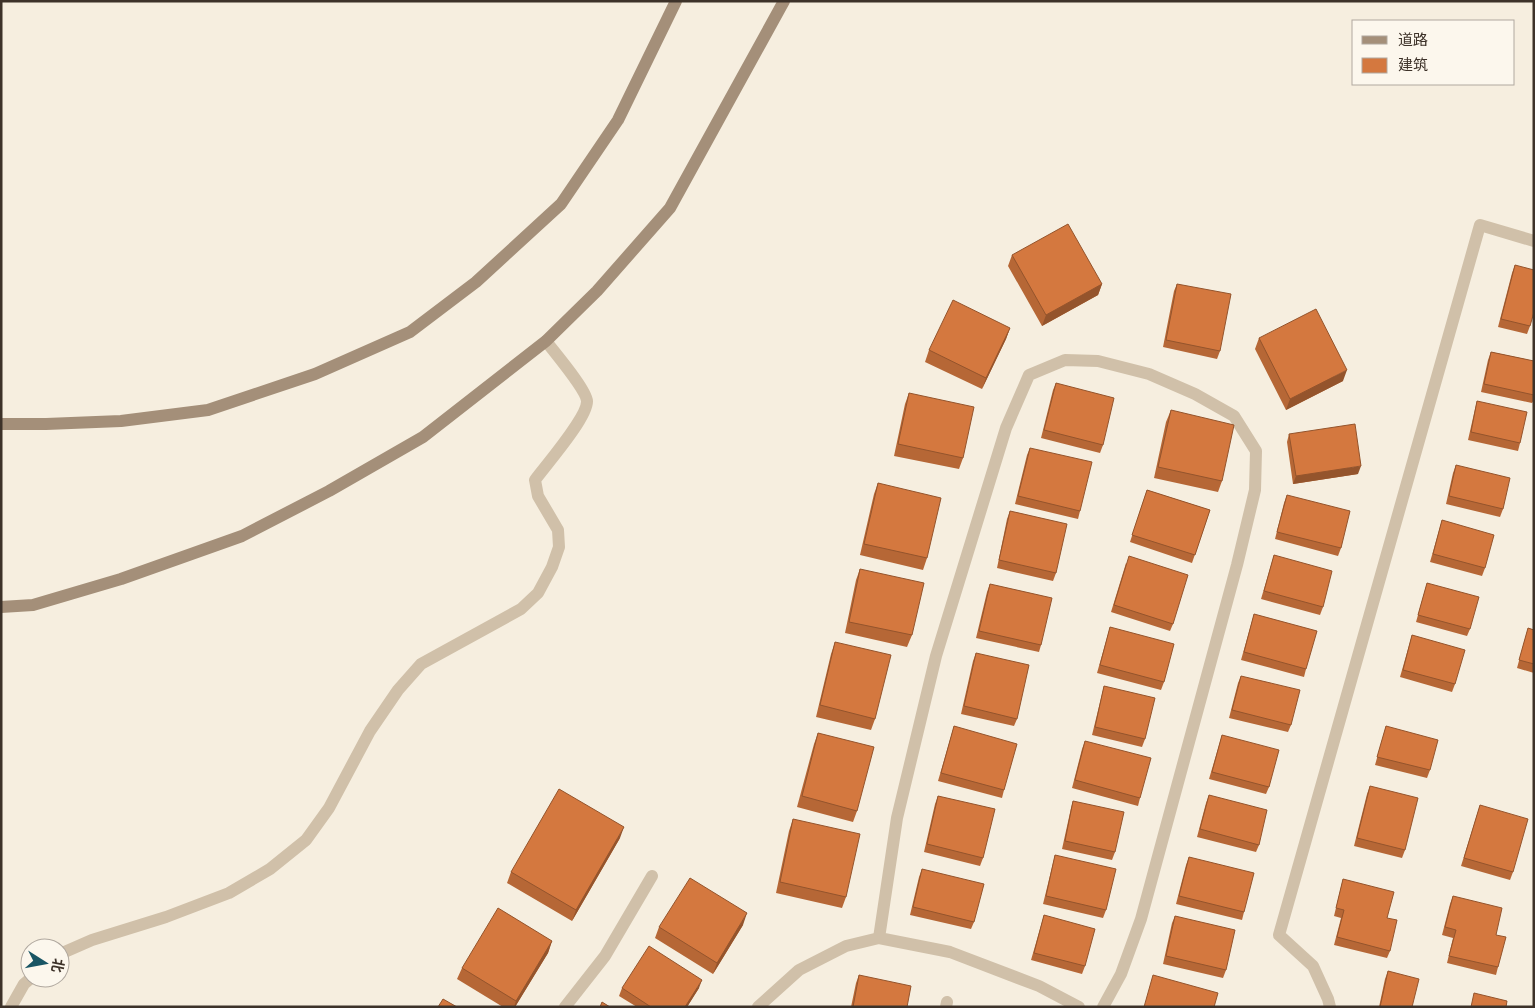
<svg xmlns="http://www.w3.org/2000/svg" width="1535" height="1008" viewBox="0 0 1535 1008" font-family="Quicksand,'Noto Sans SC',sans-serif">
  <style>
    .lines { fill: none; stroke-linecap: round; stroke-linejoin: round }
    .lane { stroke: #d0c0a9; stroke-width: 12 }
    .secondary { stroke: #a48f79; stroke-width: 12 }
    .wall { fill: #b66736 }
    .shaded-wall { fill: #94542c }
    .building { fill: #d4783f; stroke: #94542c }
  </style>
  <rect width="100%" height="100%" fill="#f6eedf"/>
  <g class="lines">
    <path class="lane" d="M879,938L897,818L936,656L1006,428L1029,375L1065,360L1098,361L1149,374L1195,394L1234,416L1256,451L1255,490L1237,565L1141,919L1121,974L1103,1007
      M60,954L92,940L166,917L229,893L270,869L306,840L329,808L370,731L398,690L421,664L521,609L538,593L552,567L559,547L558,530L538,496L535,480C546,465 588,417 587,401C586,389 554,352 546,341
      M11,1007L24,984L31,978
      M565,1007L605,956L652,876
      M758,1007L799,970L846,946L879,938L950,952L1039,986L1079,1007
      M946,1007L947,1002
      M1330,1007L1328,999L1313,966L1279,935L1480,225L1534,241"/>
    <path class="secondary" d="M1,424H46L121,421L208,410L315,374L410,332L476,282L561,204L618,120L676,1
      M1,607L33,605L121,579L242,536L329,491L423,437L546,341L597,291L670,208L784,1"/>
  </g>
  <path class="wall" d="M1012,255L1102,284L1098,295L1042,326L1008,266Z
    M1515,265L1530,326L1527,334L1498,327L1512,273Z
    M1177,284L1220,351L1217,359L1163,347L1174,291Z
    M1010,328L1006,339L982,389L925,362L929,350Z
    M1259,338L1343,381L1286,410L1255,349Z
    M1491,352L1534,361V400L1532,403L1481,392L1488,360Z
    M1056,383L1103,445L1100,453L1041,438L1053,390Z
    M909,393L963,458L959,469L894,456L905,404Z
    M1477,401L1520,443L1518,451L1468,440L1475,409Z
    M1171,410L1222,481L1218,492L1154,478L1166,422Z
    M1289,434L1358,474L1293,484L1287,442Z
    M1030,448L1080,511L1078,519L1015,504L1027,455Z
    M1456,465L1503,509L1500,517L1446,504L1453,473Z
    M878,483L927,558L923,570L860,555L874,494Z
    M1147,490L1210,510L1192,563L1130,542Z
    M1287,495L1341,548L1338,556L1275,539L1284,503Z
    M1010,511L1056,573L1053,581L997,568L1007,519Z
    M1442,520L1485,568L1482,576L1430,562Z
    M1274,555L1323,607L1320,615L1261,599Z
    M1126,563L1173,624L1170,631L1111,612Z
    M860,569L912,635L907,647L845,633L856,580Z
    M1427,583L1470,629L1467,636L1416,622Z
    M990,584L1041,645L1039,652L976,638L987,592Z
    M1254,614L1306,669L1304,677L1241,660Z
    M1110,627L1164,682L1161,690L1097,673Z
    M1528,628L1534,630V673L1517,668Z
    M1412,635L1455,684L1452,692L1400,677Z
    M835,642L875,719L871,730L816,717L831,654Z
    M976,653L1017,719L1014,726L961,714L973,661Z
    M1241,676L1291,725L1288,732L1229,718L1238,683Z
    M1104,686L1145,739L1142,747L1092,735L1102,694Z
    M954,726L1004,790L1002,798L938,781Z
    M1386,726L1430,770L1427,778L1375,765Z
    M818,733L857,811L853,822L797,807L814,744Z
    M1222,735L1269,787L1266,794L1209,779Z
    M1085,741L1140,798L1138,806L1072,788L1082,749Z
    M1370,786L1405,850L1402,858L1354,846L1367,794Z
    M1209,795L1259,845L1256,852L1197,837L1206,803Z
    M938,796L983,858L980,866L924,852L935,804Z
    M1073,801L1115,852L1112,860L1062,849L1071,808Z
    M1480,805L1513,872L1510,880L1461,866Z
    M793,819L846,897L842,908L776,893L789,831Z
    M620,838L572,921L507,883L511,872Z
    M1055,855L1106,910L1103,918L1043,904L1053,863Z
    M1189,857L1244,912L1242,920L1176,904L1186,865Z
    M922,869L974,922L971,929L910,915L919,877Z
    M1343,879L1387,918L1390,951L1387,958L1334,945L1341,918L1334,916L1341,887Z
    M1453,896L1496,935L1498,967L1496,975L1447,963L1453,938L1442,935L1450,904Z
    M1044,915L1085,966L1082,974L1031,960Z
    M1175,916L1226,970L1223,978L1163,964L1172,923Z
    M743,925L713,974L655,938L659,927Z
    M552,941L548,953L515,1007H503L457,979L462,968Z
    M1388,971L1412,1007H1379L1385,979Z
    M859,975L907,1007H851L856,983Z
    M622,988H699L687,1007H637L619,996Z"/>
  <path class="shaded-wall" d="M1102,284L1098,295L1042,326L1046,315Z
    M1010,328L1006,339L982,389L986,378Z
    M1347,370L1343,381L1286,410L1290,399Z
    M1361,466L1358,474L1293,484L1296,476Z
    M624,827L620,838L572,921L576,910Z
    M747,913L743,925L713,974L717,963Z
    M552,941L548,953L515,1007H514L516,1001Z
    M702,980L699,988L687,1007H685Z"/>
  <path class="building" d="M1068,224L1102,284L1046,315L1012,255Z
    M1515,265L1534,270V312L1530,326L1501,319Z
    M1177,284L1231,294L1220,351L1166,340Z
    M953,300L1010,328L986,378L929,350Z
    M1316,309L1347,370L1290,399L1259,338Z
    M1491,352L1534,361V395L1484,384Z
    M1056,383L1114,398L1103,445L1044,430Z
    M909,393L974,407L963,458L898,444Z
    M1477,401L1527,412L1520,443L1471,432Z
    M1171,410L1234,425L1222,481L1158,467Z
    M1355,424L1361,466L1296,476L1289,434Z
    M1030,448L1092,462L1080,511L1018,496Z
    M1456,465L1510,478L1503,509L1449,496Z
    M878,483L941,498L927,558L864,544Z
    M1147,490L1210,510L1195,555L1132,535Z
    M1287,495L1350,511L1341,548L1277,532Z
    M1010,511L1067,524L1056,573L999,560Z
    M1442,520L1494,535L1485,568L1433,554Z
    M1274,555L1332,571L1323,607L1264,591Z
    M1129,556L1188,575L1173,624L1114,605Z
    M860,569L924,583L912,635L849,622Z
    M1427,583L1479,597L1470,629L1418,615Z
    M990,584L1052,598L1041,645L979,631Z
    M1254,614L1317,631L1306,669L1244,652Z
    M1110,627L1174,644L1164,682L1100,665Z
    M1528,628L1534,630V664L1519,660Z
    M1412,635L1465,650L1455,684L1403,670Z
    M835,642L891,655L875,719L820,705Z
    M976,653L1029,665L1017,719L964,706Z
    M1241,676L1300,690L1291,725L1232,710Z
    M1104,686L1155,698L1145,739L1095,727Z
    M954,726L1017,744L1004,790L941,773Z
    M1386,726L1438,740L1430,770L1377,757Z
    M818,733L874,747L857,811L802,796Z
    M1222,735L1279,750L1269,787L1212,772Z
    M1085,741L1151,758L1140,798L1075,780Z
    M1370,786L1418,798L1405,850L1357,838Z
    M559,789L624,827L576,910L511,872Z
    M1209,795L1267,810L1259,845L1200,829Z
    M938,796L995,809L983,858L927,844Z
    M1073,801L1124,812L1115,852L1065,841Z
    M1480,805L1528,819L1513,872L1464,858Z
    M793,819L860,834L846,897L780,882Z
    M1055,855L1116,869L1106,910L1046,896Z
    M1189,857L1254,873L1244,912L1179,896Z
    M922,869L984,884L974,922L913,907Z
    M690,878L747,913L717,963L659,927Z
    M1343,879L1394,892L1387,918L1397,920L1390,951L1337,937L1344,910L1336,908Z
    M1453,896L1502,908L1496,935L1506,937L1498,967L1449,956L1456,930L1445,927Z
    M498,908L552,941L516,1001L462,968Z
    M1044,915L1095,929L1085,966L1034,953Z
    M1175,916L1235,930L1226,970L1166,956Z
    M649,946L702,980L685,1007H651L622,988Z
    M1388,971L1419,979L1412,1007H1380Z
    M859,975L911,986L907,1007H853Z
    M1153,975L1218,993L1214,1007H1144Z
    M1474,993L1507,1001L1506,1007H1471Z
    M443,999L457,1007H438Z
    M602,1002L610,1007H600Z"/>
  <rect width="1535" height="1008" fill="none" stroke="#3d3229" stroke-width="5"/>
  <rect x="1352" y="20" width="162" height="65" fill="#fcf7ed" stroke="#b0a89f"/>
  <rect x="1362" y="36" width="25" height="8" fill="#a48f79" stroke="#b0a89f"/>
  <text x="1398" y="45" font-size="15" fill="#3d3229">道路</text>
  <rect x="1362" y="58" width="25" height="15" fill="#d4783f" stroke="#b0a89f"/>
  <text x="1398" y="70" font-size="15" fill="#3d3229">建筑</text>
  <g transform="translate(45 963) rotate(101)"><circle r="24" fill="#fcf7ed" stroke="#b0a89f"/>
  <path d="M0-4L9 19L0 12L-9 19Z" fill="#195564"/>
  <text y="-8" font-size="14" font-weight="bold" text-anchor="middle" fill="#3d3229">北</text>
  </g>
</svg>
